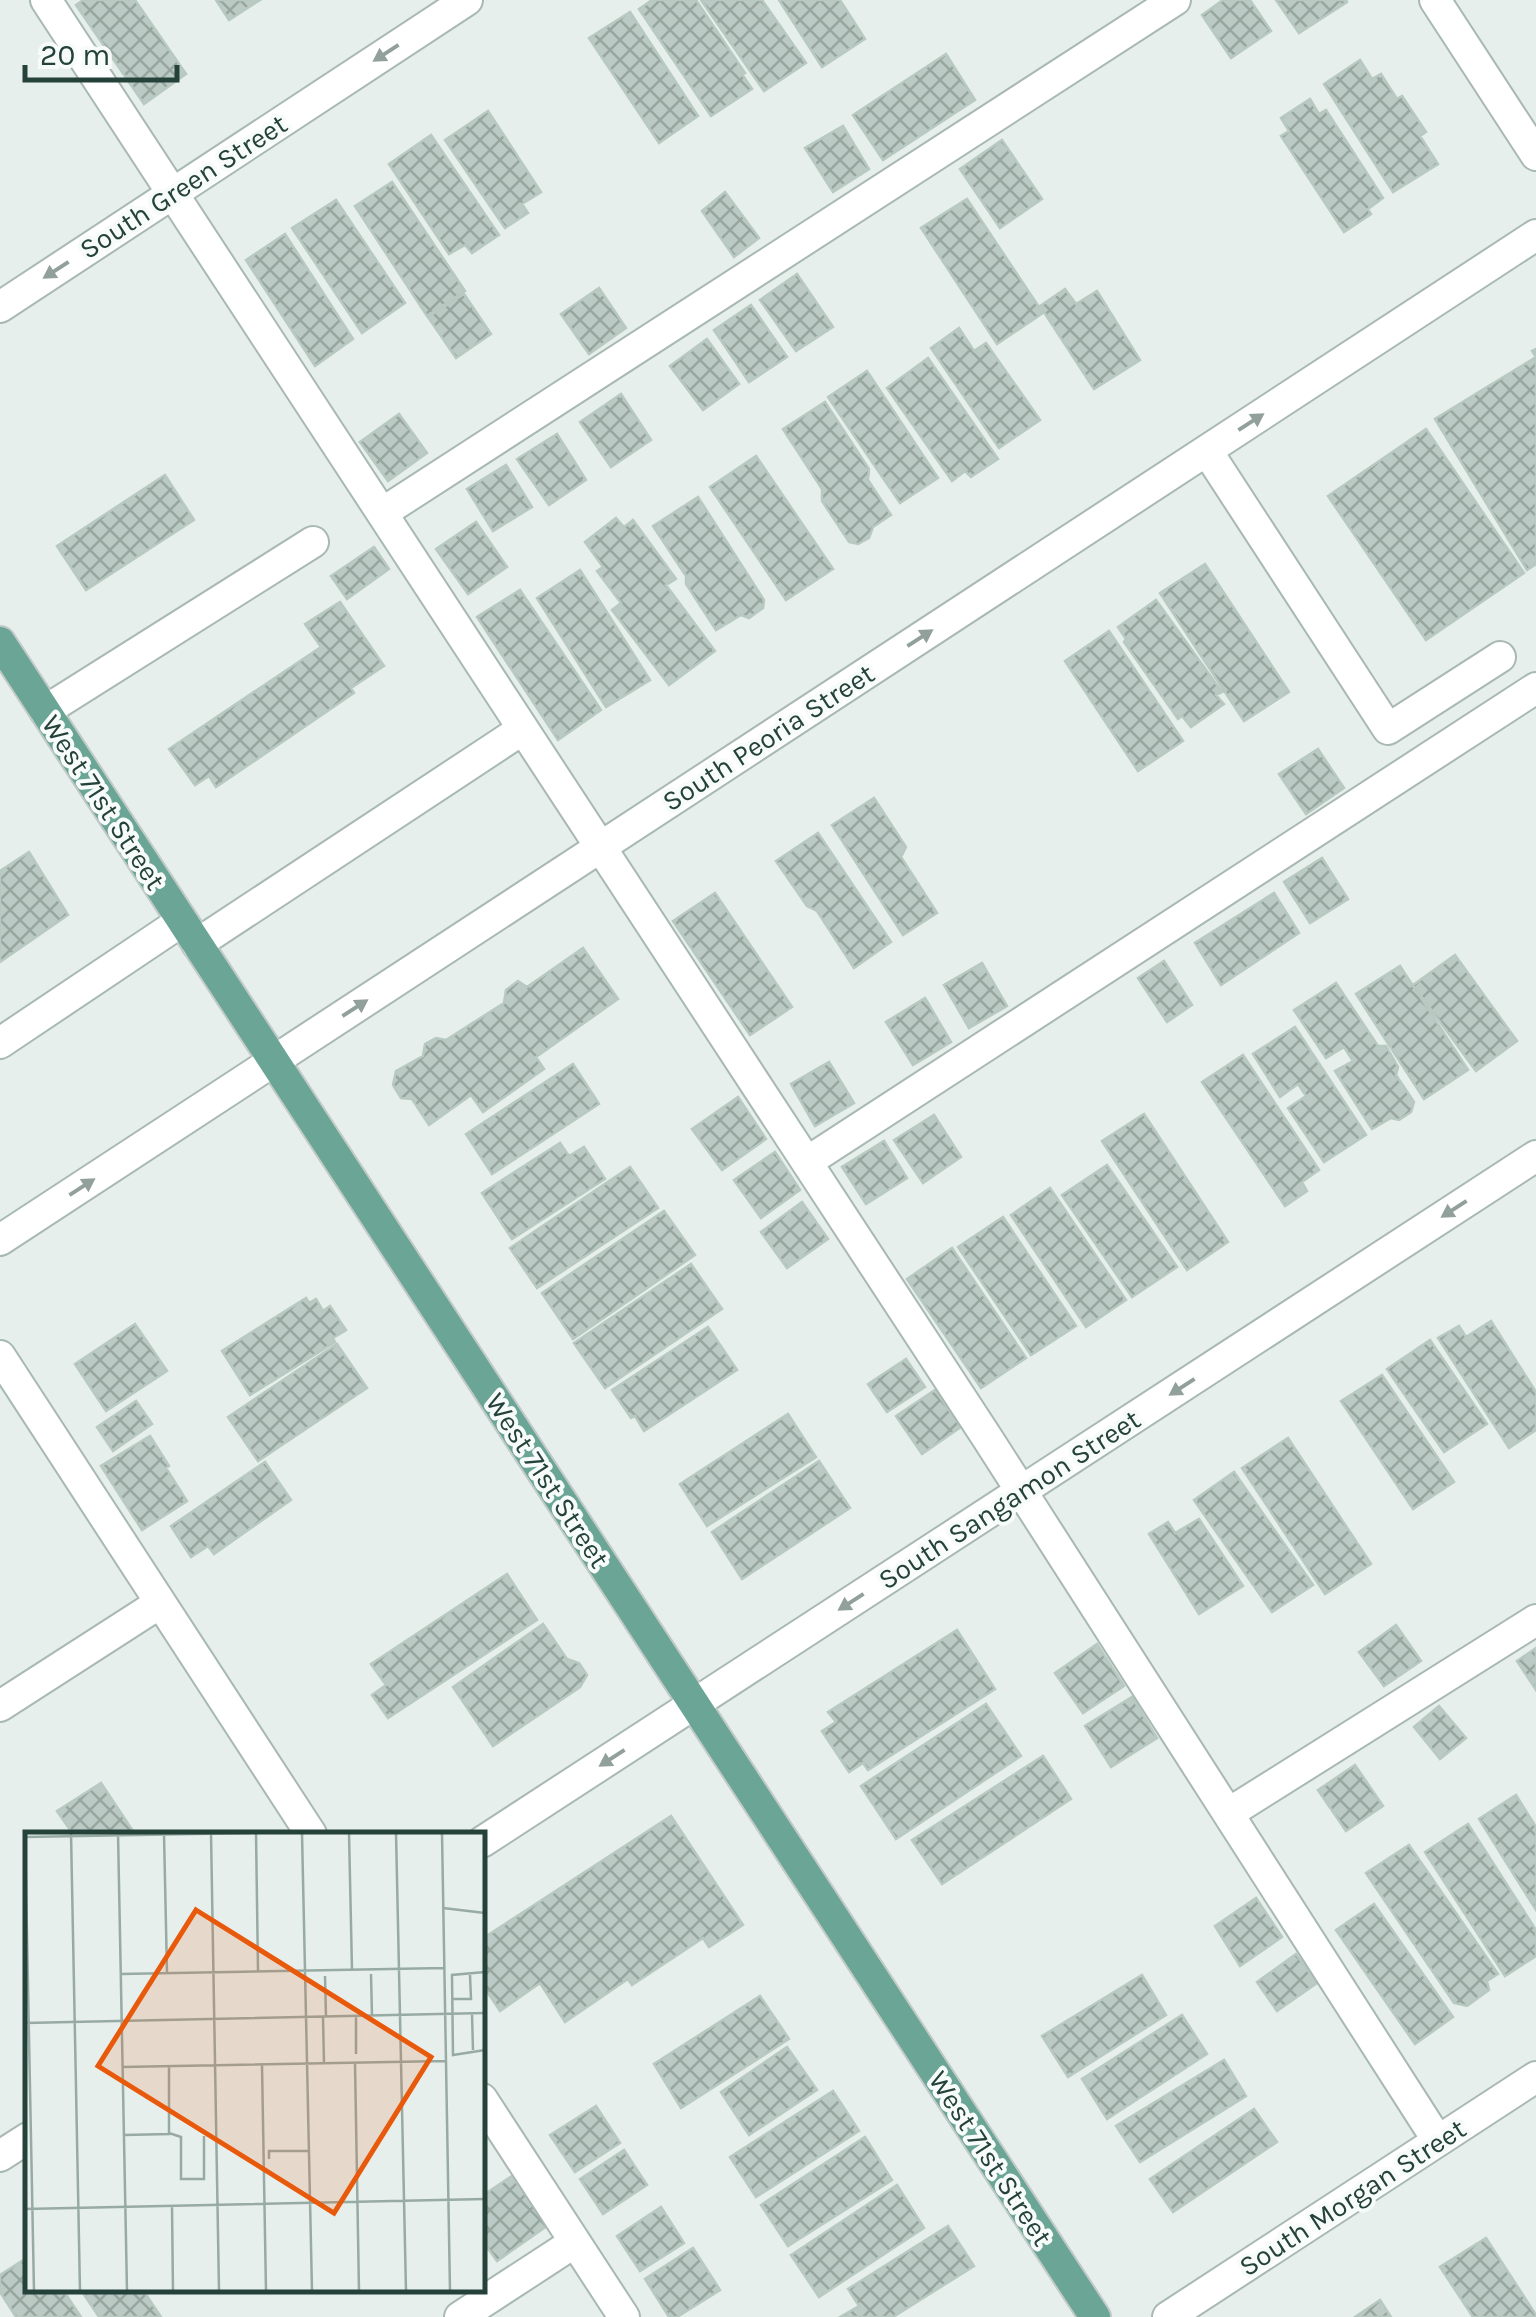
<svg xmlns="http://www.w3.org/2000/svg" width="1536" height="2317" viewBox="0 0 1536 2317" font-family="Karla,sans-serif">
  <style>
    .building { fill: url(#building-cross-hatch); stroke: #b8c9c2; stroke-width: 2.5 }
    .lines { fill: none; stroke-linecap: round; stroke-linejoin: round }
    .minor-casing { stroke: #a8b8b2; stroke-width: 34 }
    .major-casing { stroke: #c2cac8; stroke-width: 34 }
    .minor { stroke: #fff; stroke-width: 30 }
    .major { stroke: #6aa596; stroke-width: 30 }
    .oneway { fill: #92a09c }
    .labels { text-anchor: middle; stroke-width: 8; stroke-linejoin: round; paint-order: stroke }
    .street-label { font-size: 28px; fill: #24423a; stroke: #f7fbf9 }
    .inset-road { fill: none; stroke: #98aaa4; stroke-width: 2.5 }
    .view { fill: #e8590c; fill-opacity: 0.15; stroke: #e8590c; stroke-width: 5 }
    .inset-edge { fill: none; stroke: #24423a; stroke-width: 5 }
  </style>
  <defs>
    <pattern id="building-cross-hatch" width="8" height="8" patternUnits="userSpaceOnUse" patternTransform="scale(2.5)"><rect width="8" height="8" fill="#bbcac4"/><path d="M0 0l8 8M0 8l8-8" fill="none" stroke="#98a6a0"/></pattern>
  </defs>
  <rect width="100%" height="100%" fill="#e6efeb"/>
  <path class="building" d="M83,0H135L186,74L144,104L76,5Z
    M216,0H260L229,20Z
    M652,0H696L745,73L742,74L752,89L711,116L639,9Z
    M701,0H762L806,63L764,91Z
    M779,0H840L865,39L822,67Z
    M1223,0H1250L1271,31L1231,58L1202,15Z
    M1276,0H1346L1347,2L1299,33Z
    M630,12L698,116L659,143L589,38Z
    M946,54L975,100L883,160L853,115Z
    M1360,60L1372,79L1381,74L1397,99L1402,96L1426,132L1420,136L1438,164L1393,192L1324,84Z
    M1310,99L1319,114L1326,110L1383,198L1368,209L1371,214L1344,232L1281,136L1289,131L1281,118Z
    M488,111L541,192L522,204L528,213L505,228L445,140Z
    M843,126L869,169L833,192L805,148Z
    M431,135L499,235L472,253L465,245L449,254L389,164Z
    M1002,140L1042,199L1000,228L960,169Z
    M392,182L465,291L427,316L355,206Z
    M725,192L759,238L734,257L702,211Z
    M967,199L1043,313L997,344L921,228Z
    M336,200L405,303L362,333L292,228Z
    M285,234L353,339L315,366L246,260Z
    M797,274L833,327L796,351L760,300Z
    M599,288L626,328L589,354L561,314Z
    M1065,289L1076,304L1097,291L1140,360L1094,389L1040,306Z
    M464,294L491,334L456,358L428,317Z
    M751,305L787,357L749,382L714,330Z
    M959,328L974,351L986,343L1040,420L999,448L931,348Z
    M707,339L739,384L703,410L670,366Z
    M1536,349V564L1527,570L1435,419L1536,357L1532,351Z
    M928,358L998,459L971,477L965,471L952,481L887,388Z
    M867,371L938,478L900,503L828,397Z
    M621,394L651,440L611,467L580,422Z
    M825,402L869,469L868,480L891,515L873,527L869,538L858,544L849,542L822,501V489L783,429Z
    M399,414L427,453L388,481L360,442Z
    M1426,429L1524,573L1426,640L1328,496Z
    M557,434L586,480L549,505L517,459Z
    M756,456L833,569L786,600L710,487Z
    M506,465L532,507L493,531L467,489Z
    M165,475L194,520L86,590L57,546Z
    M698,497L764,600L763,608L749,618L741,615L716,630L686,584V576L653,526Z
    M616,518L624,527L633,520L676,579L666,585L715,651L669,685L612,610L621,603L597,571L603,567L585,542Z
    M476,522L507,567L468,594L436,549Z
    M374,547L389,569L347,599L331,576Z
    M1205,564L1289,692L1244,721L1160,593Z
    M580,570L650,680L606,707L537,598Z
    M520,590L601,710L558,740L477,617Z
    M1156,600L1222,692L1216,695L1224,704L1191,727L1182,716L1178,719L1124,642L1126,639L1118,627Z
    M340,602L384,666L351,688L354,693L216,787L209,776L195,785L169,749L321,647L305,624Z
    M1109,631L1183,741L1138,771L1065,661Z
    M1318,749L1344,788L1306,814L1279,774Z
    M874,798L906,847L901,857L937,913L903,935L832,825Z
    M818,833L891,942L854,968L817,911L807,906L776,861Z
    M29,852L68,915L0,962V871Z
    M1322,858L1348,899L1310,923L1284,882Z
    M715,893L792,1007L750,1035L673,921Z
    M1274,893L1299,933L1221,985L1195,943Z
    M583,948L618,999L536,1057L544,1069L483,1112L471,1095L429,1125L412,1099L401,1098L393,1085L396,1071L423,1056L425,1044L436,1038L446,1040L504,1003L506,990L518,981L527,987Z
    M1455,955L1517,1041L1476,1071L1413,985Z
    M1164,961L1192,1005L1167,1022L1138,978Z
    M982,963L1007,1006L969,1028L944,985Z
    M1400,966L1468,1070L1424,1099L1356,994Z
    M1336,983L1378,1046H1386L1398,1067L1396,1075L1414,1102L1411,1112L1399,1120L1391,1118L1372,1129L1335,1071L1353,1061L1344,1047L1326,1058L1294,1010Z
    M925,998L951,1042L913,1065L886,1022Z
    M1295,1027L1366,1135L1324,1162L1288,1108L1306,1096L1298,1084L1280,1097L1253,1054Z
    M1243,1055L1319,1170L1302,1182L1307,1191L1285,1206L1202,1082Z
    M829,1062L854,1103L815,1126L791,1084Z
    M573,1064L599,1104L492,1174L466,1134Z
    M738,1097L766,1139L722,1170L692,1129Z
    M1144,1114L1228,1242L1187,1270L1102,1141Z
    M934,1115L961,1157L923,1183L894,1140Z
    M884,1141L907,1178L866,1204L842,1167Z
    M560,1143L569,1156L584,1147L605,1179L512,1239L482,1193Z
    M775,1152L800,1190L761,1218L734,1180Z
    M1107,1165L1177,1267L1132,1297L1062,1195Z
    M630,1167L658,1208L537,1288L510,1248Z
    M1050,1188L1126,1300L1086,1327L1011,1215Z
    M802,1202L828,1239L787,1268L761,1232Z
    M664,1211L695,1255L573,1339L542,1293Z
    M1003,1217L1076,1326L1031,1355L958,1247Z
    M952,1248L1026,1358L981,1388L907,1279Z
    M691,1264L722,1309L605,1388L574,1343Z
    M306,1298L309,1303L316,1299L323,1311L330,1306L346,1330L333,1338L335,1342L250,1395L222,1351Z
    M1491,1321L1536,1392V1430L1509,1448L1438,1338L1459,1326L1466,1337Z
    M135,1324L167,1371L106,1411L75,1364Z
    M708,1327L737,1370L644,1431L635,1416L631,1418L612,1390Z
    M1430,1340L1487,1424L1444,1452L1387,1369Z
    M337,1344L367,1388L258,1461L228,1417Z
    M906,1359L925,1387L887,1412L868,1384Z
    M1382,1375L1454,1482L1413,1509L1341,1401Z
    M935,1390L961,1427L922,1454L896,1416Z
    M136,1401L152,1424L113,1451L97,1427Z
    M788,1414L816,1457L707,1526L680,1484Z
    M150,1436L169,1466L166,1468L187,1501L142,1530L101,1466Z
    M1288,1438L1371,1564L1325,1594L1242,1468Z
    M819,1461L850,1508L742,1579L712,1532Z
    M265,1462L291,1500L214,1554L208,1546L191,1557L171,1526Z
    M1234,1472L1313,1585L1272,1612L1194,1500Z
    M1199,1519L1243,1586L1199,1614L1149,1534L1168,1522L1175,1533Z
    M507,1574L537,1620L388,1718L372,1695L386,1685L371,1664Z
    M543,1624L567,1659L579,1663L587,1675L580,1687L493,1746L453,1687Z
    M1396,1625L1421,1661L1384,1686L1359,1652Z
    M957,1630L995,1689L868,1770L863,1763L849,1772L822,1731L836,1722L828,1712Z
    M1097,1644L1124,1686L1083,1713L1055,1673Z
    M1536,1648V1690L1517,1661Z
    M1132,1697L1157,1738L1111,1767L1085,1726Z
    M986,1704L1021,1756L896,1839L861,1786Z
    M1439,1706L1466,1738L1440,1759L1414,1727Z
    M1043,1756L1071,1799L942,1884L912,1840Z
    M1355,1765L1383,1806L1346,1831L1318,1790Z
    M101,1783L135,1834H73L57,1811Z
    M1516,1795L1536,1827V1910L1479,1819Z
    M671,1816L743,1925L709,1947L703,1938L632,1985L628,1979L565,2022L540,1983L500,2011L482,1984V1939Z
    M1468,1824L1536,1930V1956L1505,1976L1425,1852Z
    M1409,1845L1498,1974L1487,1981L1489,1990L1467,2006L1454,2003L1366,1873Z
    M1256,1898L1282,1937L1240,1966L1215,1926Z
    M1374,1904L1453,2017L1415,2044L1336,1930Z
    M1296,1954L1317,1983L1277,2011L1257,1982Z
    M1142,1975L1166,2015L1068,2077L1042,2036Z
    M760,1996L789,2039L681,2108L654,2064Z
    M1182,2015L1207,2054L1107,2119L1082,2079Z
    M787,2047L817,2090L749,2135L721,2092Z
    M1224,2060L1246,2096L1140,2162L1116,2126Z
    M833,2091L859,2131L756,2197L730,2157Z
    M596,2106L620,2143L575,2172L550,2135Z
    M1254,2109L1277,2142L1173,2212L1150,2179Z
    M865,2137L892,2180L788,2246L761,2205Z
    M624,2150L647,2185L603,2214L580,2179Z
    M512,2176L547,2226L497,2261L482,2240V2196Z
    M897,2185L924,2228L819,2297L791,2255Z
    M661,2207L684,2243L640,2271L617,2236Z
    M948,2226L974,2266L893,2317H840L859,2306L848,2289Z
    M1486,2238L1536,2315V2317H1473L1440,2267Z
    M693,2248L720,2290L677,2317H669L645,2279Z
    M28,2257V2290H63L81,2317H16L0,2292V2275Z
    M81,2290H143L161,2317H99Z
    M1380,2300L1391,2317H1355Z"/>
  <g class="lines">
    <g class="minor-casing">
      <path id="minor" d="M46,0L986,1436L1438,2141
        M1435,0L1536,155
        M0,307L467,0
        M1207,451L1388,729L1500,657
        M382,513L1175,0
        M45,711L313,542
        M197,944L523,729
        M0,1043L182,921
        M807,1162L1536,688
        M0,1240L1536,235
        M0,1356L311,1834
        M0,1706L160,1603
        M1229,1813L1536,1620
        M482,1842L1536,1156
        M482,2099L624,2317
        M0,2156L28,2138
        M460,2317L575,2242
        M1168,2317L1536,2077"/>
    </g>
    <g class="major-casing">
      <path id="major" d="M0,642L1095,2317"/>
    </g>
    <use href="#minor" class="minor"/>
    <use href="#major" class="major"/>
  </g>
  <defs><path id="oneway-solid" d="M-6-.8H1V-3.2L6.5 0L1 3.2V.8H-6Z" transform="scale(2.5)"/></defs>
  <g class="oneway">
    <use href="#oneway-solid" transform="translate(386 53) rotate(147)"/>
    <use href="#oneway-solid" transform="translate(56 270) rotate(147)"/>
    <use href="#oneway-solid" transform="translate(1251 422) rotate(-33)"/>
    <use href="#oneway-solid" transform="translate(920 638) rotate(-33)"/>
    <use href="#oneway-solid" transform="translate(355 1008) rotate(-33)"/>
    <use href="#oneway-solid" transform="translate(82 1187) rotate(-33)"/>
    <use href="#oneway-solid" transform="translate(1454 1209) rotate(147)"/>
    <use href="#oneway-solid" transform="translate(1182 1387) rotate(147)"/>
    <use href="#oneway-solid" transform="translate(851 1602) rotate(147)"/>
    <use href="#oneway-solid" transform="translate(612 1758) rotate(147)"/>
  </g>
  <g class="labels">
    <g class="street-label">
      <text transform="translate(183 186) rotate(-33)" y="10">South Green Street</text>
      <text transform="translate(768 737) rotate(-33)" y="10">South Peoria Street</text>
      <text transform="translate(104 802) rotate(57)" y="10">West 71st Street</text>
      <text transform="translate(548 1480) rotate(57)" y="10">West 71st Street</text>
      <text transform="translate(1009 1499) rotate(-33)" y="10">South Sangamon Street</text>
      <text transform="translate(991 2158) rotate(57)" y="10">West 71st Street</text>
      <text transform="translate(1352 2197) rotate(-33)" y="10">South Morgan Street</text>
    </g>
  </g>
  <g transform="translate(25 1832)">
    <rect width="460" height="460" fill="#e6efeb"/>
    <path class="inset-road" d="M0,1L9,459M46,1L55,459M93,1L102,459M186,1L194,459M231,1L233,139M277,1L287,459M324,1L327,138M371,1L381,459M417,1L425,459M139,2L142,141M0,5L226,1M418,76L460,81M460,140L427,143L428,223L460,218M96,142L419,136M346,142L347,184M300,144L301,185M427,167H446L445,143M447,182L448,218M331,184V222M298,185L299,232M0,191L460,181M330,231L334,459M237,233L241,459M97,235L420,229M144,301L156,305V347H179V304M99,303L144,302V234M244,327V319H284M147,374L148,459M0,377L460,367"/>
    <path class="view" d="M171,78L406,225L309,381L73,234Z"/>
    <rect width="460" height="460" class="inset-edge"/>
  </g>
  <path d="M25 65v15h152v-15" fill="none" stroke="#24423a" stroke-width="5"/>
  <text x="40" y="65" font-size="30" fill="#24423a" stroke="#f7fbf9" stroke-width="8" paint-order="stroke">20 m</text>
</svg>
